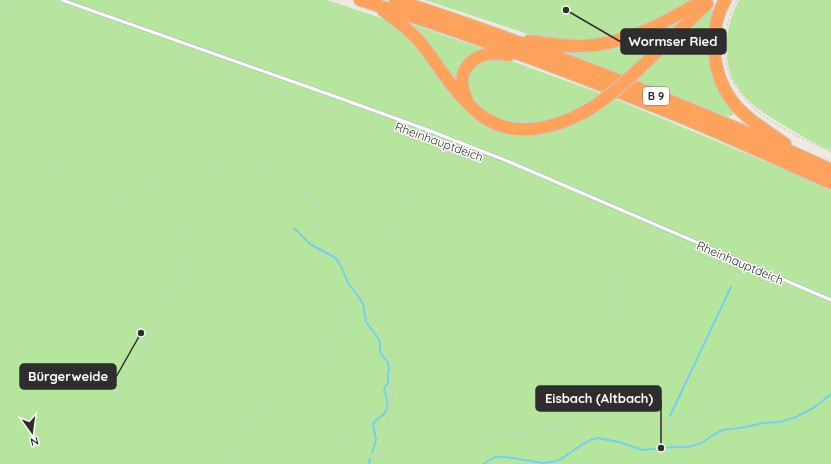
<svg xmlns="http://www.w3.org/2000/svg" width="831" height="464" viewBox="0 0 831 464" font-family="Quicksand,sans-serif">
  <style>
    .green { fill: #b6e59e }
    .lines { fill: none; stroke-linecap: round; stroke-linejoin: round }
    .stream { stroke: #75cff0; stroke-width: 2 }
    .lane-casing { stroke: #b4b7c1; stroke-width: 4.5 }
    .highway-casing { stroke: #c9c9c9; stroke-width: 14 }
    .path { stroke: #c9c9c9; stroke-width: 1; stroke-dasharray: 3 2; stroke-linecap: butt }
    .lane { stroke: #fff; stroke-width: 3 }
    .highway { stroke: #ffa35c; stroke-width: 12 }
    .highway-bridge-casing { stroke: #c9c9c9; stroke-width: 14; stroke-linecap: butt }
    .highway-bridge { stroke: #ffa35c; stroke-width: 12 }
    .labels { text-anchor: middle; stroke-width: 3; stroke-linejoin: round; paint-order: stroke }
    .shield { fill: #fff; stroke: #6d6d6d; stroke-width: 1 }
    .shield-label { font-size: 11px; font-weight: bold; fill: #2e2e2e }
    .street-label { font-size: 12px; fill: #2e2e2e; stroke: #fff }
    .leader { fill: none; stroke: #2e2e2e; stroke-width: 1.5 }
    .callout-dot { fill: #2e2e2e; stroke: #fff; stroke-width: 1.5 }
    .callout { fill: #2e2e2e; stroke: #2e2e2e; stroke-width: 1.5 }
    .callout-label { font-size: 13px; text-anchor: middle; font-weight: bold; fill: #fff }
  </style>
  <rect width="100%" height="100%" fill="#efe9e1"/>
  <path class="green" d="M0,0H327L390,21L410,37L454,94L519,132L613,98L781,168L831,191V464H0Z
    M425,0H693L646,26L608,39L576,42L537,37Z
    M739,0H831V151C815,144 800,135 785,126C768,116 749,105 738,88C728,75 726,57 727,41C728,26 732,13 739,0Z
    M711,10L714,11L711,30L734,111L733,115L728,117L562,51L681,16L702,14Z
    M408,23L490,51L482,52L459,86Z
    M484,59L509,60L605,95L560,119L515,126L480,111L468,93L467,73Z"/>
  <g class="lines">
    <path class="stream" d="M294,228L310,244L334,257L337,260L342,268L348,283L359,297L363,304L366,322L378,338L380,343V352L388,363L389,368L388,376V383L384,389C386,397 391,407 383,415C379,418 376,419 373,424L376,440L372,452
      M670,416L731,287
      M369,464L370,459
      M483,464L495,457H506L543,463L552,462L561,459L583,444L591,440L597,438L603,439L619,442L643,450L672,447H688L702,443L713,435L723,430L746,427L763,423L780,422L796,417L815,407L831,394"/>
    <g class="lane-casing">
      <path id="lane" d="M62,0L328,94L428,130L512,163L831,300"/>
    </g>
    <g class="highway-casing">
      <path id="highway" d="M360,0C469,33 576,74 681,117C732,138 781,161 831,183
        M395,0C483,28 568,60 653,94C713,118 773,143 831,170
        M725,0C708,30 711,74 733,102C746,119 767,131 785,144
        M383,10C396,21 410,30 420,42C434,59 445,78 459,94C469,105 480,117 494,123C527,138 567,124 596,105
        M529,41C546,43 563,47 581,46C626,45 666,22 703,0
        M640,68L707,4
        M467,100C465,94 462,89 462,82C462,67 475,55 490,54C496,53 502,54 509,55"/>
    </g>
    <path class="path" d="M37,0L506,175L831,310
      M454,0L493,18L539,32L576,34L608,29L641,18L674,0
      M737,0C730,11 726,28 725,41C721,105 783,129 831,152
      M0,8L28,17
      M0,143L37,158L50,170L110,192L198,238L144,352L262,403
      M110,192L173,171L244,161L298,186L325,213L360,291L394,358L392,404L379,456
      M625,284L562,425L584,419L600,418L668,423L692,420L719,406L784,401L824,376L831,365
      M360,290L401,197L421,196L477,214L486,230L505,244H529L625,284L641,250
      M301,420L350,304
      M228,464L252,410L256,405L262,403L301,420L318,429L354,445L371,453L386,458H411L427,455L490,433H520L536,431L562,425
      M830,464L831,463"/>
    <use href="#lane" class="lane"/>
    <use href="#highway" class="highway"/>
    <g class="highway-bridge-casing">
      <path id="highway-bridge" d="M596,105L616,90L640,68"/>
    </g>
    <use href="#highway-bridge" class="highway-bridge"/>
  </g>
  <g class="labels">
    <rect class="shield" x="643" y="87" width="26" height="18" rx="3"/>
    <g class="shield-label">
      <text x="656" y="100">B 9</text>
    </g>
    <g class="street-label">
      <text transform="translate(439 142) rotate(20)" y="4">Rheinhauptdeich</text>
      <text transform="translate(740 263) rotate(23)" y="4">Rheinhauptdeich</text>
    </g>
  </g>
  <path class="leader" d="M566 10L621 42M141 333L116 377M661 448L661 399"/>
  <g class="callout-dot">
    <circle cx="566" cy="10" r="4"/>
    <circle cx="141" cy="333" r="4"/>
    <circle cx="661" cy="448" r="4"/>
  </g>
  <g class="callout">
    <rect x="621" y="29" width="105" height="25" rx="4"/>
    <rect x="20" y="364" width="96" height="25" rx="4"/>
    <rect x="536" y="386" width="125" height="25" rx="4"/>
  </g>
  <g class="callout-label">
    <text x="673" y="46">Wormser Ried</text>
    <text x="68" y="381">Bürgerweide</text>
    <text x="599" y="403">Eisbach (Altbach)</text>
  </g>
  <g transform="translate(32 432) rotate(166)" stroke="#ffffff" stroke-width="3" paint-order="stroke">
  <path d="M0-3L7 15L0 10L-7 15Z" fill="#2e2e2e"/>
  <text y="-6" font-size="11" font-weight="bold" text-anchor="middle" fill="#2e2e2e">N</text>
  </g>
</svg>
